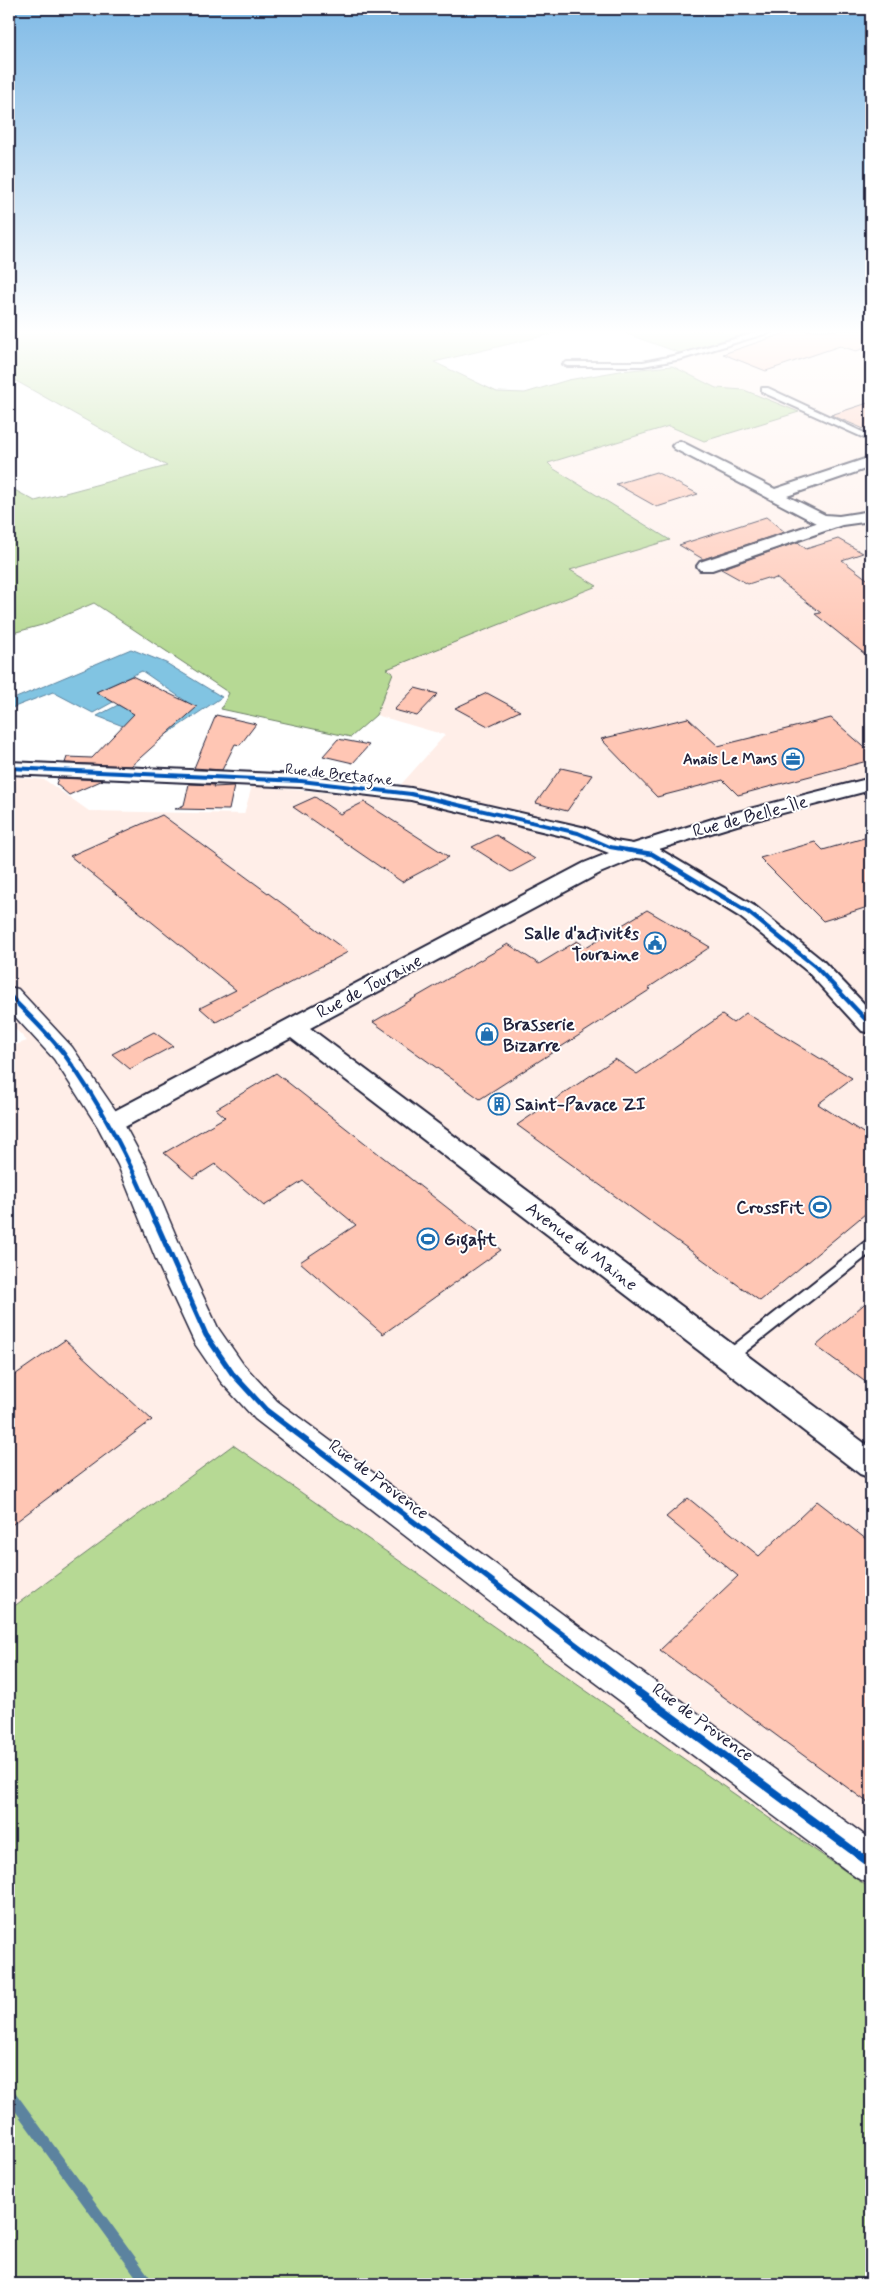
<svg xmlns="http://www.w3.org/2000/svg" width="880" height="2293" viewBox="0 0 880 2293" font-family="Mynerve,sans-serif">
  <style>
    .built { fill: #ffeee8 }
    .green { fill: #b6d994; stroke: #6c7e68 }
    .water { fill: #81c4e2; stroke: #5b839f }
    .lines { fill: none; stroke-linecap: round; stroke-linejoin: round }
    .stream { stroke: #5b839f; stroke-width: 11 }
    .building { fill: #ffc6b4; stroke: #22223b }
    .lane-casing { stroke: #22223b; stroke-width: 4 }
    .street-casing { stroke: #22223b; stroke-width: 4 }
    .secondary-casing { stroke: #22223b; stroke-width: 3 }
    .lane { fill: #fff; fill-rule: evenodd }
    .street { fill: #fff; fill-rule: evenodd }
    .secondary { fill: #fff; fill-rule: evenodd }
    .cycleway-far3-casing { stroke: #fff; stroke-width: 6 }
    .cycleway-far2-casing { stroke: #fff; stroke-width: 8 }
    .cycleway-far1-casing { stroke: #fff; stroke-width: 9 }
    .cycleway-casing { stroke: #fff; stroke-width: 11 }
    .cycleway-far3 { stroke: #0057b8; stroke-width: 4 }
    .cycleway-far2 { stroke: #0057b8; stroke-width: 4.5 }
    .cycleway-far1 { stroke: #0057b8; stroke-width: 5.5 }
    .cycleway { stroke: #0057b8; stroke-width: 8 }
    .labels { text-anchor: middle; stroke-width: 4; stroke-linejoin: round; paint-order: stroke }
    .far-poi-label { font-size: 15px; font-weight: bold; fill: #22223b; stroke: #fff; text-anchor: end }
    .far-street-label { font-size: 15px; fill: #22223b; stroke: #fff }
    .street-label { font-size: 18px; fill: #22223b; stroke: #fff }
    .poi-label { font-size: 18px; font-weight: bold; fill: #22223b; stroke: #fff; text-anchor: start }
  </style>
  <rect width="100%" height="100%" fill="#fff"/>
  <filter id="ink" filterUnits="userSpaceOnUse"><feTurbulence type="fractalNoise" baseFrequency=".02" numOctaves="2"/><feDisplacementMap in="SourceGraphic" scale="10" xChannelSelector="R" yChannelSelector="G"/><feConvolveMatrix kernelMatrix="1 2 1 2 8 2 1 2 1" color-interpolation-filters="sRGB"/></filter>
  <g filter="url(#ink)">
    <path class="built" d="M759,330H871V1889L233,1445L9,1610V1047L27,1041L9,1022V776L45,780L89,811L244,814L252,786L389,798L445,735L376,715L393,673L387,669L596,586L569,570L670,539L554,469L547,463L669,426L704,441L798,412L744,390L716,388L672,366L680,353Z"/>
    <path class="green" d="M9,330H568L434,362L497,392L525,393L568,380L620,371L672,366L716,388L744,390L799,412L704,441L669,426L548,463L554,469L670,540L570,570L597,586L387,669L393,673L376,715L351,737L221,709L229,693L94,603L42,625L9,634V487L35,501L167,466L9,377Z
      M616,330H759L680,353Z
      M233,1445L871,1889V2284H9V1610Z"/>
    <path class="water" d="M131,649L166,663L222,697L164,736L123,726L97,716L118,705L150,722L187,702L142,671L96,692L113,702L93,713L53,692L9,709V701Z"/>
    <g class="lines">
      <path class="stream" d="M9,2093L148,2284"/>
    </g>
    <path class="building" d="M794,330H871V346L856,351L840,346L766,371L723,354Z
      M871,402V432L831,415Z
      M656,472L698,494L657,507L616,484Z
      M766,517L785,532L703,559L679,545Z
      M838,539L863,553L842,560L871,582V659L815,614L821,613L776,578L771,580L767,578L748,584L721,569L798,542L806,549Z
      M132,676L197,707L131,766L65,763L67,757L92,758L134,714L96,692Z
      M415,688L438,694L417,716L394,710Z
      M487,693L520,711L488,726L455,708Z
      M216,715L256,724L240,745L235,744L222,770L194,768Z
      M688,718L718,746L831,718L871,753V760L738,795L723,780L657,797L601,739Z
      M338,739L369,745L353,763L323,756Z
      M561,768L592,775L567,811L536,803Z
      M58,778L103,780L69,795L56,784Z
      M189,784L214,785L213,787L234,786L229,810L175,809L184,805Z
      M315,797L340,814L364,802L449,857L402,882L293,807Z
      M162,815L348,952L216,1022L200,1008L236,990L70,856Z
      M496,835L535,859L511,872L472,847Z
      M871,836V906L823,921L760,858L815,842L823,850Z
      M647,910L710,947L648,988L651,989L480,1099L373,1022L508,944L539,964L577,941L586,947Z
      M746,1013L852,1078L818,1104L871,1138V1209L760,1301L517,1125L615,1059L637,1074L722,1015L733,1023Z
      M154,1032L173,1046L130,1069L112,1054Z
      M276,1073L501,1250L383,1334L300,1262L356,1225L303,1181L264,1206L215,1164L193,1178L164,1153L225,1117L216,1109Z
      M871,1298V1386L816,1346Z
      M65,1340L152,1420L9,1527V1379Z
      M688,1498L759,1556L817,1501L871,1543V1805L660,1650L738,1576L666,1517Z"/>
    <g class="lines">
      <g class="lane-casing">
        <path id="lane" d="M766,330H777L682,359L643,366H567L563,364L567,362H643L678,355Z
          M762,388H768L871,436V441L762,392Z
          M871,1240V1253L734,1361L729,1363L724,1361L721,1357L724,1353L866,1241Z"/>
      </g>
      <g class="street-casing">
        <path id="street" d="M680,441L775,489L871,457V467L787,496L825,515L839,516L871,511V521L842,525L712,570H700L697,566L700,562L816,523L675,449L672,446L675,443Z
          M9,762L301,775L411,788L586,828L615,841L633,844L722,816L871,778V790L737,825L659,849L756,907L823,961L871,1011V1033L862,1031L807,971L740,917L646,859L636,858L600,873L310,1028L871,1448V1478L860,1474L291,1038L119,1130L110,1133L101,1130L97,1124L101,1118L584,863L609,853L571,838L411,800L301,787L9,774Z"/>
      </g>
      <g class="secondary-casing">
        <path id="secondary" d="M9,987L18,989L72,1047L120,1117L146,1165L187,1262L218,1328L243,1364L277,1401L573,1622L871,1840V1884L857,1878L547,1646L255,1419L221,1382L195,1344L157,1262L118,1165L98,1127L54,1059L9,1010Z"/>
      </g>
      <use href="#lane" class="lane"/>
      <use href="#street" class="street"/>
      <use href="#secondary" class="secondary"/>
      <g class="cycleway-far3-casing">
        <path id="cycleway-far3" d="M9,768L301,781L411,794L578,833L610,847L633,851"/>
      </g>
      <g class="cycleway-far2-casing">
        <path id="cycleway-far2" d="M626,850L652,854L748,912L815,966L871,1025
          M9,995C27,1014 48,1033 64,1054C103,1107 130,1161 155,1222"/>
      </g>
      <g class="cycleway-far1-casing">
        <path id="cycleway-far1" d="M155,1220L206,1335L232,1373L266,1410L640,1693"/>
      </g>
      <g class="cycleway-casing">
        <path id="cycleway" d="M638,1692L871,1864"/>
      </g>
      <use href="#cycleway-far3" class="cycleway-far3"/>
      <use href="#cycleway-far2" class="cycleway-far2"/>
      <use href="#cycleway-far1" class="cycleway-far1"/>
      <use href="#cycleway" class="cycleway"/>
    </g>
  </g>
  <linearGradient id="sky" x2="0" y2="1"><stop stop-color="#7fbae6"/><stop offset="0.51" stop-color="#fff"/><stop offset="1" stop-color="#fff" stop-opacity="0"/></linearGradient>
  <rect width="880" height="651" fill="url(#sky)"/>
  <defs>
    <g id="office-ring" transform="scale(1.125)"><circle r="9.5" fill="#fff" stroke="#1f6fb2" stroke-width="1.5"/><path d="M-6-3h4V-5.5h4V-3h4V5H-6ZM-1-4.5V-3h2v-1.5ZM-6 0V1H6V0Z" fill="#1f6fb2"/></g>
    <g id="civic-ring" transform="scale(1.125)"><circle r="9.5" fill="#fff" stroke="#1f6fb2" stroke-width="1.5"/><path d="M-.6-6.5H3V-4.5H.6V-3L4-1V1h2V6H-6V1h2V-1L-.6-3ZM-1.2 2.5V6h2.4V2.5Z" fill="#1f6fb2"/></g>
    <g id="shop-ring" transform="scale(1.125)"><circle r="9.5" fill="#fff" stroke="#1f6fb2" stroke-width="1.5"/><path d="M-5-2.5h2.3a2.7 3.5 0 0 1 5.4 0H5L5.5 6h-11ZM-1.5-2.5h3a1.5 2.3 0 0 0-3 0Z" fill="#1f6fb2"/></g>
    <g id="building-ring" transform="scale(1.125)"><circle r="9.5" fill="#fff" stroke="#1f6fb2" stroke-width="1.5"/><path d="M-4-6H4V6H1V3H-1V6H-4ZM-2.5-4.3h1.7v1.8h-1.7ZM.8-4.3h1.7v1.8H.8ZM-2.5-1h1.7V.8h-1.7ZM.8-1h1.7V.8H.8Z" fill="#1f6fb2"/></g>
    <g id="stadium-ring" transform="scale(1.125)"><circle r="9.5" fill="#fff" stroke="#1f6fb2" stroke-width="1.5"/><path d="M0-5a6.5 5 0 1 0 0 10a6.5 5 0 1 0 0-10ZM-3.5-1.8h7v3.6h-7Z" fill="#1f6fb2"/></g>
  </defs>
  <g fill-rule="evenodd">
    <use href="#office-ring" x="793" y="759"/>
    <use href="#civic-ring" x="655" y="943"/>
    <use href="#shop-ring" x="487" y="1034"/>
    <use href="#building-ring" x="499" y="1104"/>
    <use href="#stadium-ring" x="820" y="1207"/>
    <use href="#stadium-ring" x="428" y="1239"/>
  </g>
  <g class="labels">
    <g class="far-poi-label">
      <text x="777" y="764">Anais Le Mans</text>
    </g>
    <g class="far-street-label">
      <text transform="translate(339 774) rotate(6)" y="5">Rue de Bretagne</text>
    </g>
    <g class="street-label">
      <text transform="translate(750 816) rotate(-15)" y="6">Rue de Belle-Île</text>
      <text transform="translate(369 986) rotate(-28)" y="6">Rue de Touraine</text>
      <text transform="translate(582 1246) rotate(37)" y="6">Avenue du Maine</text>
      <text transform="translate(379 1479) rotate(37)" y="6">Rue de Provence</text>
      <text transform="translate(703 1722) rotate(36)" y="6">Rue de Provence</text>
    </g>
    <g class="poi-label">
      <text x="639" y="939" text-anchor="end">Salle d'activités<tspan x="639" dy="21">Touraine</tspan></text>
      <text x="503" y="1030">Brasserie<tspan x="503" dy="21">Bizarre</tspan></text>
      <text x="515" y="1110">Saint-Pavace ZI</text>
      <text x="804" y="1213" text-anchor="end">CrossFit</text>
      <text x="444" y="1245">Gigafit</text>
    </g>
  </g>
  <rect width="880" height="2293" fill="none" stroke="#fff" stroke-width="30"/>
  <rect x="15" y="15" width="850" height="2263" fill="none" stroke="#22223b" stroke-width="2" filter="url(#ink)"/>
</svg>
